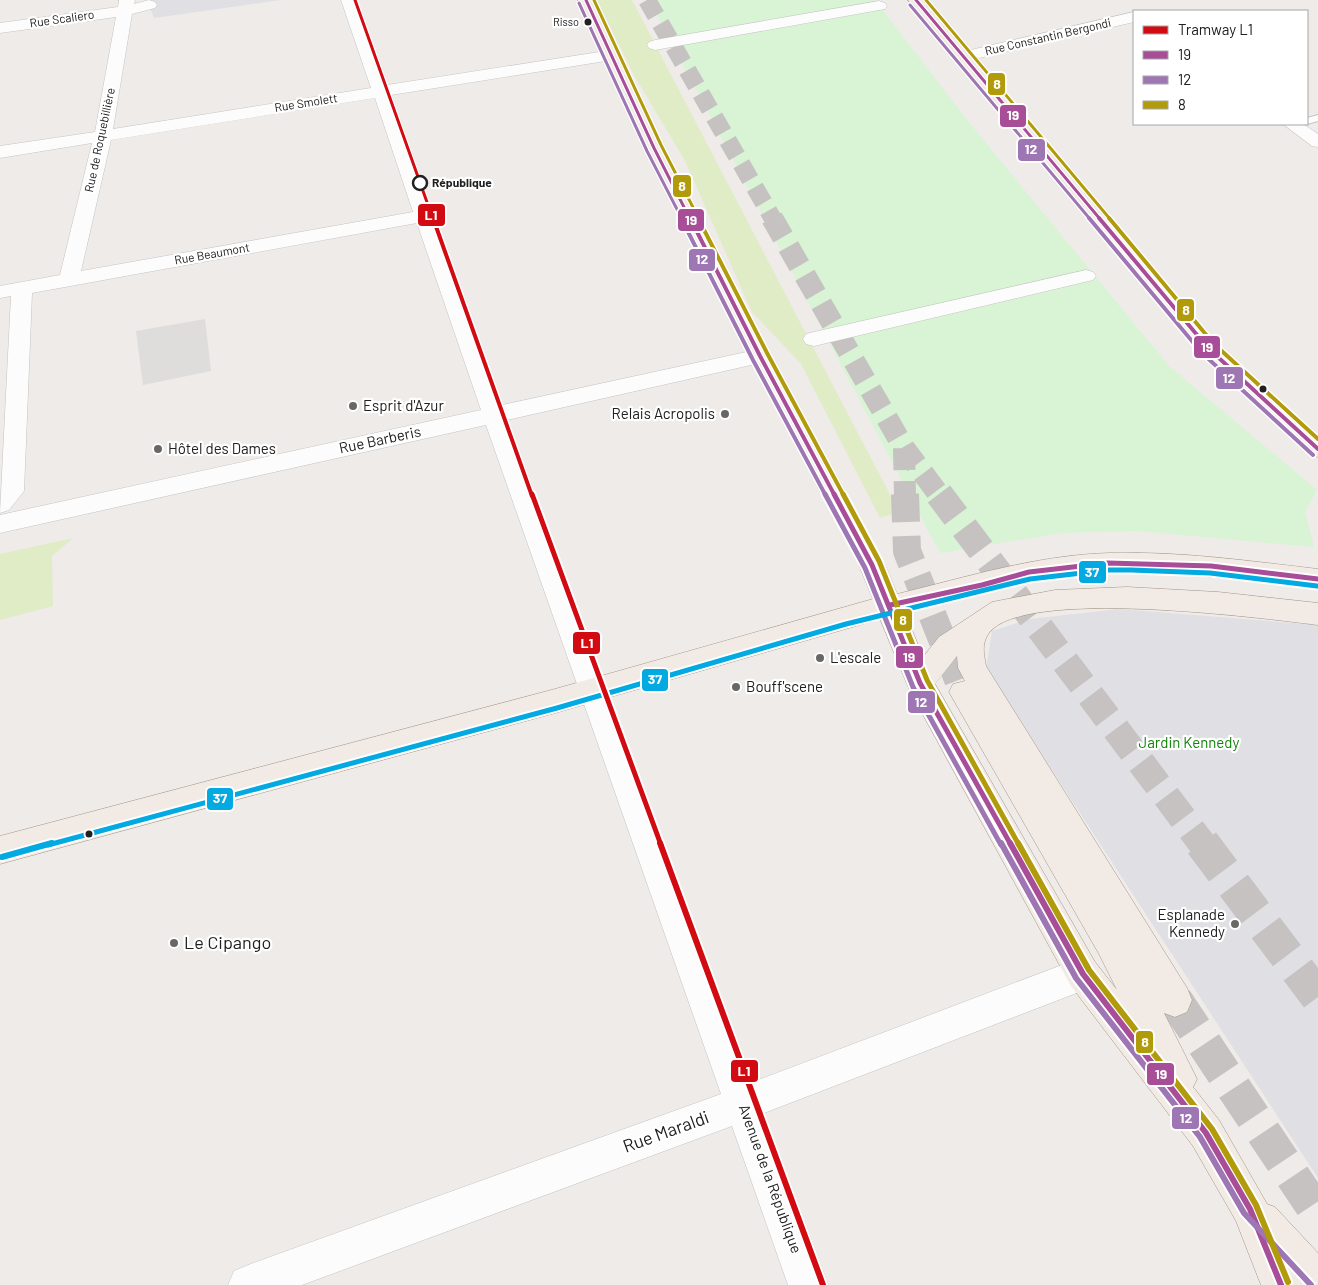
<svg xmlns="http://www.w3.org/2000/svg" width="1318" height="1285" viewBox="0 0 1318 1285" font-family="Barlow,sans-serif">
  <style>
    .grass { fill: #e0ecc6 }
    .park { fill: #d8f4d4 }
    .parking { fill: #dedddc }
    .plaza { fill: #dfdfe4 }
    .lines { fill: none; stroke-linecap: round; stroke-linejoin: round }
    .primary-tunnel-far3 { stroke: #c5c2c1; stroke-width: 18; stroke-dasharray: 18 9; stroke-linecap: butt }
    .primary-tunnel-far2 { stroke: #c5c2c1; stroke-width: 22; stroke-dasharray: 22 11; stroke-linecap: butt }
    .primary-tunnel-far1 { stroke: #c5c2c1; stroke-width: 28; stroke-dasharray: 28 14; stroke-linecap: butt }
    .primary-tunnel { stroke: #c5c2c1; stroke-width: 35; stroke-dasharray: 35 18; stroke-linecap: butt }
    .lane-casing { stroke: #c5c4c3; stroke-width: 2 }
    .street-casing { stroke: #c5c4c3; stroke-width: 1 }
    .primary-casing { stroke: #a59584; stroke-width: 1 }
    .lane { fill: #fcfcfc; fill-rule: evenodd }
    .street { fill: #fcfcfc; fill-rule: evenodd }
    .primary { fill: #f1eae5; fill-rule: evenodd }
    .bus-1-far3-casing { stroke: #fff; stroke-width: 5.5 }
    .bus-1-far2-casing { stroke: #fff; stroke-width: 7 }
    .bus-1-far1-casing { stroke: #fff; stroke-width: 9 }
    .bus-1-casing { stroke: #fff; stroke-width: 10 }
    .bus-2-far3-casing { stroke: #fff; stroke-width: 5.5 }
    .bus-2-far2-casing { stroke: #fff; stroke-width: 7 }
    .bus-2-far1-casing { stroke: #fff; stroke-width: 9 }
    .bus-2-casing { stroke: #fff; stroke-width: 10 }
    .bus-3-far3-casing { stroke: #fff; stroke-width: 5.5 }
    .bus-3-far2-casing { stroke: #fff; stroke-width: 7 }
    .bus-3-far1-casing { stroke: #fff; stroke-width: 9 }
    .bus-3-casing { stroke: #fff; stroke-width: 10 }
    .bus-4-far1-casing { stroke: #fff; stroke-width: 9 }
    .bus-4-casing { stroke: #fff; stroke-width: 10 }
    .bus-1-far3 { stroke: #a84d97; stroke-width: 3 }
    .bus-1-far2 { stroke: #a84d97; stroke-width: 4 }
    .bus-1-far1 { stroke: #a84d97; stroke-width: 5 }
    .bus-1 { stroke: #a84d97; stroke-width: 6 }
    .bus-2-far3 { stroke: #9e76b3; stroke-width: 3 }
    .bus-2-far2 { stroke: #9e76b3; stroke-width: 4 }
    .bus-2-far1 { stroke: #9e76b3; stroke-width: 5 }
    .bus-2 { stroke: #9e76b3; stroke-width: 6 }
    .bus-3-far3 { stroke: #b19b0b; stroke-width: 3 }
    .bus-3-far2 { stroke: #b19b0b; stroke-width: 4 }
    .bus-3-far1 { stroke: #b19b0b; stroke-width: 5 }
    .bus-3 { stroke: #b19b0b; stroke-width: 6 }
    .bus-4-far1 { stroke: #02aae1; stroke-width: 5 }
    .bus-4 { stroke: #02aae1; stroke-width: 6 }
    .tram-1-far3-casing { stroke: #fff; stroke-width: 5.5 }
    .tram-1-far2-casing { stroke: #fff; stroke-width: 7 }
    .tram-1-far1-casing { stroke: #fff; stroke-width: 9 }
    .tram-1-casing { stroke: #fff; stroke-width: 10 }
    .tram-1-far3 { stroke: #d20a11; stroke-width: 3 }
    .tram-1-far2 { stroke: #d20a11; stroke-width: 4 }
    .tram-1-far1 { stroke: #d20a11; stroke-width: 5 }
    .tram-1 { stroke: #d20a11; stroke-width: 6 }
    .bus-dot { fill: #202020; stroke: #fff; stroke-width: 2 }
    .stop-dot { fill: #fff; stroke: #202020; stroke-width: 2.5 }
    .poi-dot { fill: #686766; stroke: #fff; stroke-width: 2 }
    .labels { text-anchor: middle; stroke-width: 4.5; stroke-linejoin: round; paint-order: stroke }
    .far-bus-label { font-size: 11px; fill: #202020; stroke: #fff; text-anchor: end }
    .far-street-label { font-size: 12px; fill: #202020; stroke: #fff }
    .far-stop-label { font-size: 12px; font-weight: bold; fill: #202020; stroke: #fff; text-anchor: start }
    .poi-label { font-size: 15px; fill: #202020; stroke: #fff; text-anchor: start }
    .street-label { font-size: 15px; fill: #202020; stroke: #fff }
    .park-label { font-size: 15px; fill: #0f8407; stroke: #fff }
    .near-poi-label { font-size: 18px; fill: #202020; stroke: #fff; text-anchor: start }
    .near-street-label { font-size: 18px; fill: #202020; stroke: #fff }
    .line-badge { stroke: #fff; stroke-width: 2 }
    .badge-label { font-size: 14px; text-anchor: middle; font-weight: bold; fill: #fff }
  </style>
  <rect width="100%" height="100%" fill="#eeebe9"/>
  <path class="grass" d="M597,0H632L899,512L880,518L801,364L752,312L685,161L634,75Z
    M73,538L52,556L53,606L0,620V554Z"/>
  <path class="park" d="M649,0H875L967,120L1169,366L1317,490L1305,512L1314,547L1138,531L1061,533L940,553Z"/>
  <path class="parking" d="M205,319L211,371L143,385L136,331Z"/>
  <path class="plaza" d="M147,0H280L154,18Z
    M1119,609L1318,625V1178L986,669L992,631L1030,619Z"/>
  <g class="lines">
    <path class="primary-tunnel-far3" d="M647,0L773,219"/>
    <path class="primary-tunnel-far2" d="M772,218L904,448L940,496
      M904,448L905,496"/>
    <path class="primary-tunnel-far1" d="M905,494L907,551L963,692
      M939,494L1203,845"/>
    <path class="primary-tunnel" d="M1202,843L1318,997
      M1175,1000L1318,1214"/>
    <g class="lane-casing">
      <path id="lane" d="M1318,115V121L1307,124H1305L1307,118Z"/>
    </g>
    <g class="street-casing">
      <path id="street" d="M119,0H135L134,4L149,0L155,2L157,5L155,8L132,14L113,129L371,88L341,0H357L387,85L612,50L618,51L620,55L618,59L612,60L391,95L502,405L760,349L768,351L771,356L768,361L760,363L507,420L753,1082L1083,957L1095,962L1100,974L1095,986L764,1113L828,1285H788L732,1126L302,1285H228L234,1271L248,1265L721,1094L486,425L0,533V515L481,410L417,223L32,293L24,491L9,510L0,513L11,296L0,298V286L60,275L92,143L0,158V146L95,132L116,17L0,33V23L118,7ZM375,98L413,212L81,271L111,140Z
        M879,1L885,3L887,6L885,9L655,50L649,48L647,45L649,42L655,40Z
        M1134,12V22L962,62L956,61L954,57L956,53L962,52Z
        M1283,124H1303L1318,134V147L1312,146Z
        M1086,270L1093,272L1096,276L1093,280L814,346L806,344L803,339L806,334L814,332Z"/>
    </g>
    <g class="primary-casing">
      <path id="primary" d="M578,0H594L663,148L771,356L885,565L897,594C967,577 1037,555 1110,553C1179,551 1249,561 1318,569V589C1249,581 1180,571 1110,573C1040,575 972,596 905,613L923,657L939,637L992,602L1055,590L1127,587L1218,592L1318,603V625C1261,618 1023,587 989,633C981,644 984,654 986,666L1187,988L1192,1000L1187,1012L1175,1017L1164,1013L1197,1079L1193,1087L1219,1120L1267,1204L1275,1207L1318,1253V1285H1261L1236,1221L1193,1146L1071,986L910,691L880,619L555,713L0,864V836L555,689L873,599L859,565L749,356L645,148ZM957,656L958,668L965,681L953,684L949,692L1099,954L1117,990L1095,962L935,684Z
        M908,0H924L1216,343L1318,435V457L1310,455L1200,353L956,61Z"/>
    </g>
    <use href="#lane" class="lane"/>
    <use href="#street" class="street"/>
    <use href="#primary" class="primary"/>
    <g class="bus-1-far3-casing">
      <path id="bus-1-far3" d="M586,0L654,148L690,219
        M916,0L1100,219"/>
    </g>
    <g class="bus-1-far2-casing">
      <path id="bus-1-far2" d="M690,218L760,356L835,496
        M1099,218L1208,348L1318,449"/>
    </g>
    <g class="bus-1-far1-casing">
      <path id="bus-1-far1" d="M834,494L872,565L920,683L1011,845
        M890,605L982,585L1029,572L1108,563L1211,566L1318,579"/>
    </g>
    <g class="bus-1-casing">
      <path id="bus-1" d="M1010,843L1083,974L1206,1133L1250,1209L1281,1285"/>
    </g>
    <g class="bus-2-far3-casing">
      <path id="bus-2-far3" d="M579,3L647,151L682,219
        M910,5L1090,219"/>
    </g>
    <g class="bus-2-far2-casing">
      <path id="bus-2-far2" d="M681,218L753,360L826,496
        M1089,218L1202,353L1313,455"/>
    </g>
    <g class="bus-2-far1-casing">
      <path id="bus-2-far1" d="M825,494L865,568L913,687L1001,845"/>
    </g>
    <g class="bus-2-casing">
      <path id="bus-2" d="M1001,843L1076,978L1200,1137L1244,1213L1311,1285"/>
    </g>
    <g class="bus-3-far3-casing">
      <path id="bus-3-far3" d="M594,0L661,145L699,219
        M926,0L1110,219"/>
    </g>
    <g class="bus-3-far2-casing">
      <path id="bus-3-far2" d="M698,218L767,353L844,496
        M1109,218L1213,343L1318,439"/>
    </g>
    <g class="bus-3-far1-casing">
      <path id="bus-3-far1" d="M843,494L879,561L927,680L1019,845"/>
    </g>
    <g class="bus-3-casing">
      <path id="bus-3" d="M1018,843L1089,970L1212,1129L1256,1205L1288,1282"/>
    </g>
    <g class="bus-4-far1-casing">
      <path id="bus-4-far1" d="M48,845L557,708L846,624L1030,579L1108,570H1131L1210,573L1317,586"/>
    </g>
    <g class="bus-4-casing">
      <path id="bus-4" d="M2,857L52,843"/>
    </g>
    <use href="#bus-1-far3" class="bus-1-far3"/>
    <use href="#bus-1-far2" class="bus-1-far2"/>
    <use href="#bus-1-far1" class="bus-1-far1"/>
    <use href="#bus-1" class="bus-1"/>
    <use href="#bus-2-far3" class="bus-2-far3"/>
    <use href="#bus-2-far2" class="bus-2-far2"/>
    <use href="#bus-2-far1" class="bus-2-far1"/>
    <use href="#bus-2" class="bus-2"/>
    <use href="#bus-3-far3" class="bus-3-far3"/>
    <use href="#bus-3-far2" class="bus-3-far2"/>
    <use href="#bus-3-far1" class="bus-3-far1"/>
    <use href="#bus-3" class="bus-3"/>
    <use href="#bus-4-far1" class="bus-4-far1"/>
    <use href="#bus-4" class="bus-4"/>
    <g class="tram-1-far3-casing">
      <path id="tram-1-far3" d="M355,0L433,219"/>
    </g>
    <g class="tram-1-far2-casing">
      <path id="tram-1-far2" d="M433,218L532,496"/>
    </g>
    <g class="tram-1-far1-casing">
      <path id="tram-1-far1" d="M532,494L661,845"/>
    </g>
    <g class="tram-1-casing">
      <path id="tram-1" d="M660,843L823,1285"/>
    </g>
    <use href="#tram-1-far3" class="tram-1-far3"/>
    <use href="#tram-1-far2" class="tram-1-far2"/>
    <use href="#tram-1-far1" class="tram-1-far1"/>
    <use href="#tram-1" class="tram-1"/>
  </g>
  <g class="bus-dot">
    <circle cx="588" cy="22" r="4.5"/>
    <circle cx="1263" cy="389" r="4.5"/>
    <circle cx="89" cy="834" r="4.5"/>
  </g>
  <circle class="stop-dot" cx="420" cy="183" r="7"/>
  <g class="poi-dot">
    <circle cx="353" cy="406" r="5"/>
    <circle cx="725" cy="414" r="5"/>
    <circle cx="158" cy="449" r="5"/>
    <circle cx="820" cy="658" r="5"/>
    <circle cx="736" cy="687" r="5"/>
    <circle cx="1235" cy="924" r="5"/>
    <circle cx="174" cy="943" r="5"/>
  </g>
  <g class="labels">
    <g class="far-bus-label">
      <text x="579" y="26">Risso</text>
    </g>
    <g class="far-street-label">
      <text transform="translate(62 19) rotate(-8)" y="4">Rue Scaliero</text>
      <text transform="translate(1048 37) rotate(-13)" y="4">Rue Constantin Bergondi</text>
      <text transform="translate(306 103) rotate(-9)" y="4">Rue Smolett</text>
      <text transform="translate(100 140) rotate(-78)" y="4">Rue de Roquebillière</text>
      <text transform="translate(212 254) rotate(-10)" y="4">Rue Beaumont</text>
    </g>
    <g class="far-stop-label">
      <text x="432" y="187">République</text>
    </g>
    <g class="poi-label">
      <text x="363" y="411">Esprit d'Azur</text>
      <text x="715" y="419" text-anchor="end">Relais Acropolis</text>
      <text x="168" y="454">Hôtel des Dames</text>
      <text x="830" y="663">L'escale</text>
      <text x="746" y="692">Bouff'scene</text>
      <text x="1225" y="920" text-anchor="end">Esplanade<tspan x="1225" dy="17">Kennedy</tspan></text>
    </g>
    <g class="street-label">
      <text transform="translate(380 440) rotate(-12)" y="5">Rue Barberis</text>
      <text transform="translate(770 1179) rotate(70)" y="5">Avenue de la République</text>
    </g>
    <g class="park-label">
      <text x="1189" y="748">Jardin Kennedy</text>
    </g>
    <g class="near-poi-label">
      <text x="184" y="949">Le Cipango</text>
    </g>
    <g class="near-street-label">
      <text transform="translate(666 1132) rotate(-20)" y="6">Rue Maraldi</text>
    </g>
  </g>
  <g class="line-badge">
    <rect x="987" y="72" width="19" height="24" rx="5" fill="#b19b0b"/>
    <rect x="999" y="104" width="28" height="24" rx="5" fill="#a84d97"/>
    <rect x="1017" y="138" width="29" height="24" rx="5" fill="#9e76b3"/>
    <rect x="672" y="174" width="20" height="24" rx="5" fill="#b19b0b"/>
    <rect x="417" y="203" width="29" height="24" rx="5" fill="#d20a11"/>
    <rect x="677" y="208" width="28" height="24" rx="5" fill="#a84d97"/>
    <rect x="688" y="248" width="28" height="24" rx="5" fill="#9e76b3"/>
    <rect x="1176" y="298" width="19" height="24" rx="5" fill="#b19b0b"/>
    <rect x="1193" y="335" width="28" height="24" rx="5" fill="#a84d97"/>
    <rect x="1215" y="366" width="29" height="24" rx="5" fill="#9e76b3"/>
    <rect x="1078" y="560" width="29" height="24" rx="5" fill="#02aae1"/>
    <rect x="893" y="608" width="20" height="24" rx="5" fill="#b19b0b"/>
    <rect x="572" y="631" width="29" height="24" rx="5" fill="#d20a11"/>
    <rect x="895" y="645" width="29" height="24" rx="5" fill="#a84d97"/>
    <rect x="641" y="668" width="28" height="24" rx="5" fill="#02aae1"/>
    <rect x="907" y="690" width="29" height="24" rx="5" fill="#9e76b3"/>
    <rect x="206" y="787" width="28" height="24" rx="5" fill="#02aae1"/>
    <rect x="1135" y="1030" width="19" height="24" rx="5" fill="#b19b0b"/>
    <rect x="730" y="1059" width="29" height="24" rx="5" fill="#d20a11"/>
    <rect x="1146" y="1062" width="29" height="24" rx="5" fill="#a84d97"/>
    <rect x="1171" y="1106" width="29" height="24" rx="5" fill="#9e76b3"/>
  </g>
  <g class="badge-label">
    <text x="997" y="89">8</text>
    <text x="1013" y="120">19</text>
    <text x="1031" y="154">12</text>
    <text x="682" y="191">8</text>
    <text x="431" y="220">L1</text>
    <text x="691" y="225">19</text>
    <text x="702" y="264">12</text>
    <text x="1186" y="315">8</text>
    <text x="1207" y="352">19</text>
    <text x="1229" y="383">12</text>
    <text x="1092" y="577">37</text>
    <text x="903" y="625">8</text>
    <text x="587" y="648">L1</text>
    <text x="909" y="662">19</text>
    <text x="655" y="684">37</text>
    <text x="921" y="707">12</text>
    <text x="220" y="803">37</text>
    <text x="1145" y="1047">8</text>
    <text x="744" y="1076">L1</text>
    <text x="1161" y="1079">19</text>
    <text x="1186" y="1123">12</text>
  </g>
  <rect x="1133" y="10" width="175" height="115" fill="#ffffff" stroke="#a6a6a6"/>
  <rect x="1143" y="26" width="25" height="8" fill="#d20a11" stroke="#a6a6a6"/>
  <text x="1178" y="35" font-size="15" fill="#202020">Tramway L1</text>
  <rect x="1143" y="51" width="25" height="8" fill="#a84d97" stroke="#a6a6a6"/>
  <text x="1178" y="60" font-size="15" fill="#202020">19</text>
  <rect x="1143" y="76" width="25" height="8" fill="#9e76b3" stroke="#a6a6a6"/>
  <text x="1178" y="85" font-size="15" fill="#202020">12</text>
  <rect x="1143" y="101" width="25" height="8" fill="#b19b0b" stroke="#a6a6a6"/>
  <text x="1178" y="110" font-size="15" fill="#202020">8</text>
</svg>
